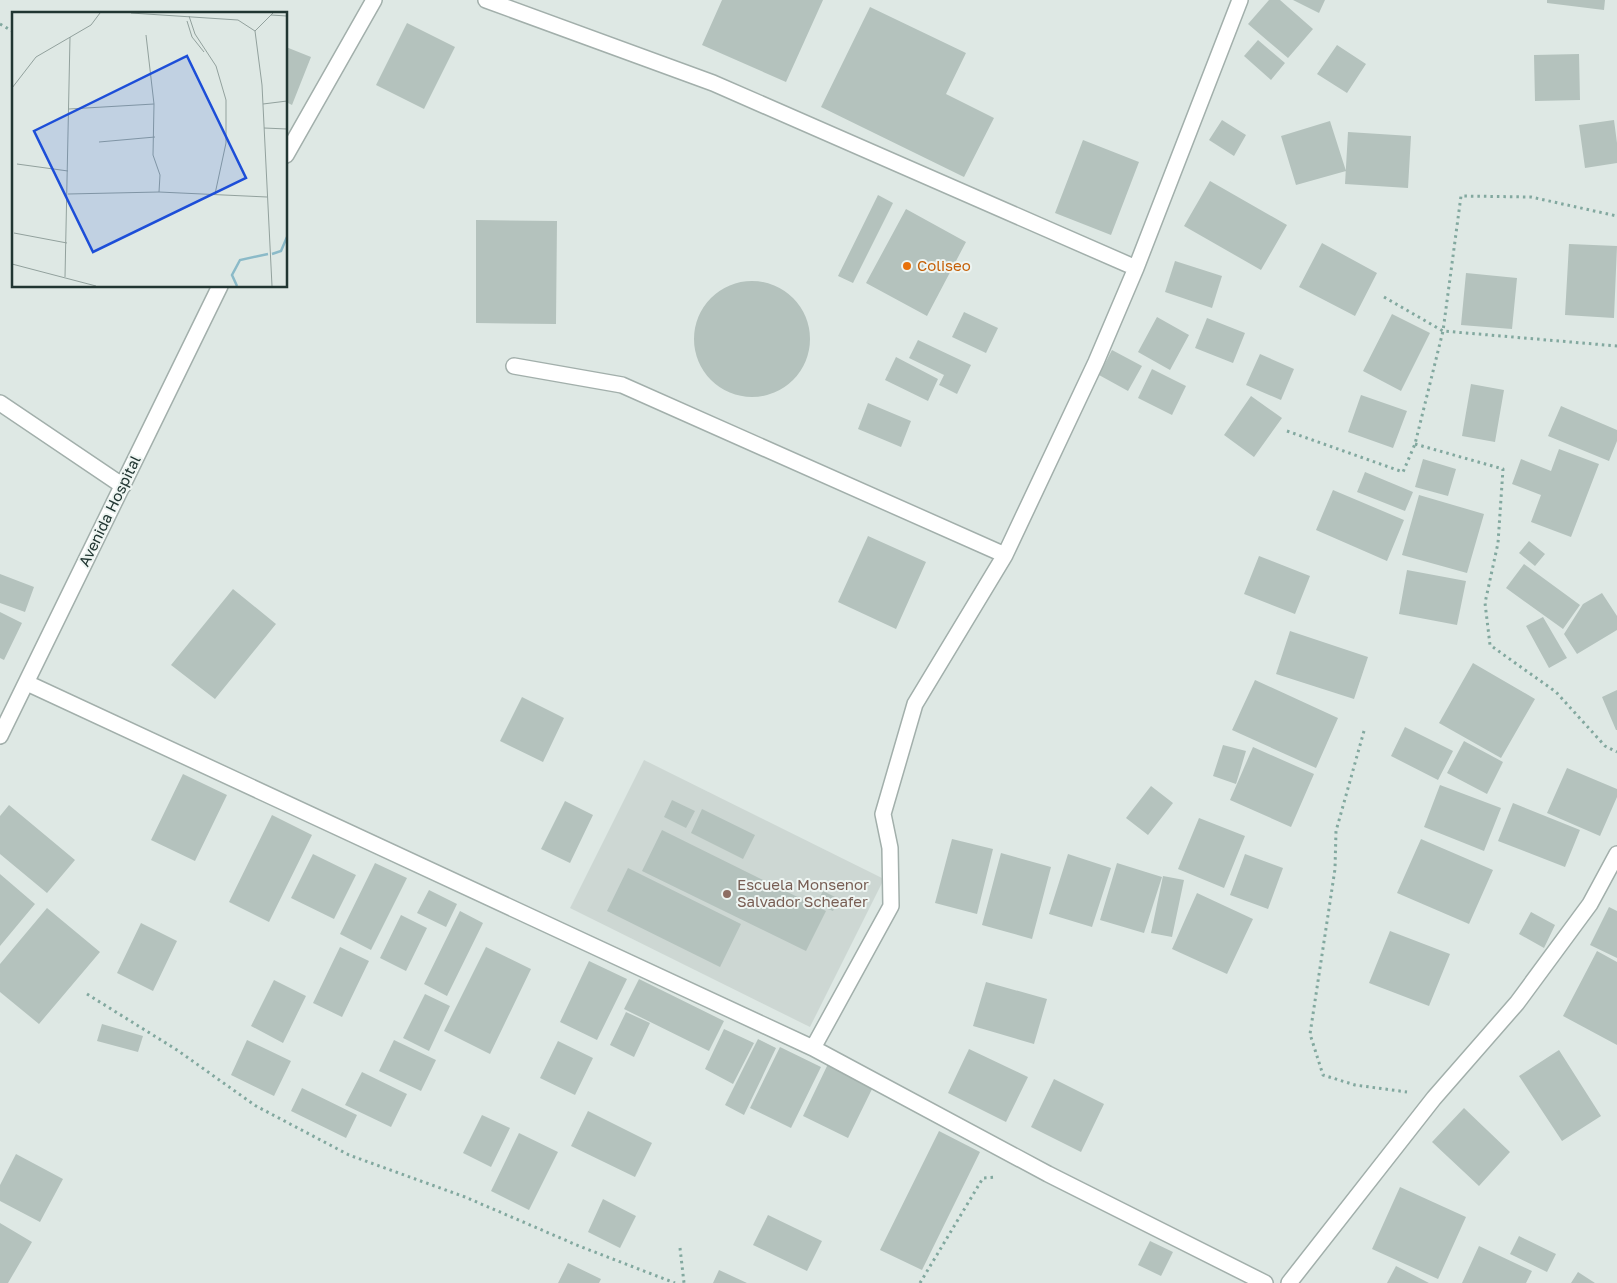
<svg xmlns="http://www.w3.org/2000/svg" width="1617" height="1283" viewBox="0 0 1617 1283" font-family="'Golos Text',sans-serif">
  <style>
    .built { fill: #cdd7d3 }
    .building { fill: #b4c2bd }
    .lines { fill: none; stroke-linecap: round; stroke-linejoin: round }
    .street-casing { stroke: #a2afab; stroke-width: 18 }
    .path { stroke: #82a89f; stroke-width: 3; stroke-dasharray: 2.5 4; stroke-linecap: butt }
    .street { stroke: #fff; stroke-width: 15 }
    .food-dot { fill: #e8710a; stroke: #eef5f2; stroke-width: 2 }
    .education-dot { fill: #8d6e63; stroke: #eef5f2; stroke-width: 2 }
    .labels { text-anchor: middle; stroke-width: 4; stroke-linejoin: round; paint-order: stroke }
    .food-label { font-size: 15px; fill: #c56008; stroke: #eef5f2; text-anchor: start }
    .street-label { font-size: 15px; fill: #213632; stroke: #eef5f2 }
    .education-label { font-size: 15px; fill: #785e54; stroke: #eef5f2; text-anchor: start }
    .inset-river { fill: none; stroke: #8bbac8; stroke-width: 2.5 }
    .inset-road { fill: none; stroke: #92a19d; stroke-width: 1 }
    .view { fill: #1d4ed8; fill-opacity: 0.15; stroke: #1d4ed8; stroke-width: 2.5 }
    .inset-edge { fill: none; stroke: #213632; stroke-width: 2.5 }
  </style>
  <rect width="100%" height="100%" fill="#dee8e4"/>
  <path class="built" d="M644,760L884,879L810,1027L570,908Z"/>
  <path class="building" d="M722,0H823L786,82L702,45Z
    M1269,0H1280L1313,29L1288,58L1248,24Z
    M1293,0H1325L1319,13Z
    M1547,0H1605L1604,10L1547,3Z
    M870,7L966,53L946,94L994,118L964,177L821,107Z
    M407,23L455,47L424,109L376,85Z
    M1258,40L1285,63L1271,80L1244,56Z
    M1337,45L1366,64L1347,93L1317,74Z
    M286,47L311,57L292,105L286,102Z
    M1579,54L1580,100L1535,101L1534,55Z
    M1222,120L1246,135L1234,156L1209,140Z
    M1614,120L1617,143V163L1585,168L1579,125Z
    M1330,121L1346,171L1296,185L1281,136Z
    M1348,132L1411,136L1408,188L1345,184Z
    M1083,140L1139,162L1111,235L1055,213Z
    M1210,181L1287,225L1261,270L1184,226Z
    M878,195L893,203L853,283L838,276Z
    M906,209L966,242L927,316L866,283Z
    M476,220L557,221L556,324L476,323Z
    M1322,243L1377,273L1355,316L1299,287Z
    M1569,244L1617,246L1614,318L1565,315Z
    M1175,261L1222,276L1212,308L1165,292Z
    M1466,273L1517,278L1512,329L1461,325Z
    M694 339a58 58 0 1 1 116 0a58 58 0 1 1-116 0Z
    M964,312L998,328L986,353L952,337Z
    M1392,314L1430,333L1401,391L1363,371Z
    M1157,317L1189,335L1170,370L1138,352Z
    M1207,318L1245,333L1233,363L1195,348Z
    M918,340L971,365L957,394L939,385L944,375L909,358Z
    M1112,350L1142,366L1128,391L1099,375Z
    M1260,354L1294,369L1281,400L1246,385Z
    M896,357L938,379L928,401L885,380Z
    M1152,369L1186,386L1172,415L1138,398Z
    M1471,384L1504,390L1495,442L1462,436Z
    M1361,395L1407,411L1393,448L1348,432Z
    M1251,396L1282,418L1254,457L1224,435Z
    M868,403L911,421L901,447L858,429Z
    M1561,406L1617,430V441L1609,461L1548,436Z
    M1559,449L1599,464L1571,537L1531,522L1541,495L1512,484L1521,459L1551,471Z
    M1423,459L1456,469L1448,496L1415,487Z
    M1365,472L1413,492L1405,511L1357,492Z
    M1333,490L1404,520L1387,561L1316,530Z
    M1419,495L1484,514L1467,573L1402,555Z
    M868,536L926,562L896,629L838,602Z
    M1529,541L1545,554L1535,566L1519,553Z
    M1259,556L1310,576L1295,614L1244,594Z
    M1524,564L1580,605L1563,629L1506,588Z
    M1407,570L1466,581L1457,625L1399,614Z
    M0,574L34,587L25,612L0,603Z
    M233,589L276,624L215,699L171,665Z
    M1602,593L1617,616V630L1577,654L1564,634L1583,604Z
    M0,612L22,623L4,660L0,658Z
    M1543,617L1567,658L1549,668L1526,626Z
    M1290,631L1368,657L1354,699L1276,674Z
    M1473,663L1535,699L1501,758L1439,723Z
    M1255,680L1338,718L1316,768L1232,730Z
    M1617,690V730H1616L1602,697Z
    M522,697L564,718L543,762L500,741Z
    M1405,727L1453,751L1438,780L1391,756Z
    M1464,741L1503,762L1487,794L1447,773Z
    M1223,745L1246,751L1236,784L1213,776Z
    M1253,747L1314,774L1291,827L1230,800Z
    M1567,768L1617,789V797L1600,836L1547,813Z
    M183,774L227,795L195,861L151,840Z
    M1440,785L1501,808L1484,851L1424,827Z
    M1151,786L1173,803L1148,835L1126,818Z
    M672,800L695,811L686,828L664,817Z
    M565,801L593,815L570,863L541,849Z
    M1513,803L1580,830L1565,867L1498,841Z
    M9,805L75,860L47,893L0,854V816Z
    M702,809L755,835L743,859L691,833Z
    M272,815L312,835L269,922L229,902Z
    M1199,818L1245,836L1224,888L1178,869Z
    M662,830L826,911L806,951L642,871Z
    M952,839L993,849L977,914L935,903Z
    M1421,839L1493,870L1469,924L1397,893Z
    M1001,853L1051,867L1032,939L982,925Z
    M313,854L356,875L334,919L291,898Z
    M1068,854L1111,868L1092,927L1049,914Z
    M1245,854L1283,868L1268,909L1230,895Z
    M375,863L407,878L371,950L340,934Z
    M1117,863L1162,877L1144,933L1100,920Z
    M628,868L741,924L720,967L607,911Z
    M0,874L35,904L0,946Z
    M1163,876L1184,880L1172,937L1151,933Z
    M429,890L457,904L446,927L417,913Z
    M823,891L839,899L833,911L816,904Z
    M1197,893L1253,919L1227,974L1172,949Z
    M1609,907L1617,911V958L1590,945Z
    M47,908L100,952L39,1024L0,992V964Z
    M460,911L483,923L447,996L424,984Z
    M1531,912L1555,925L1544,948L1519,934Z
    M401,915L427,928L406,971L380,958Z
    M141,923L177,941L153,991L117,973Z
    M1390,931L1450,954L1429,1006L1369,983Z
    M340,947L369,961L342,1017L313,1003Z
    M486,947L531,969L490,1054L444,1031Z
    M1597,951L1617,962V1045L1563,1016Z
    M589,961L627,979L597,1040L560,1022Z
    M639,979L724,1021L709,1051L624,1009Z
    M274,980L306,996L283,1043L251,1026Z
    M986,982L1047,999L1034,1044L973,1026Z
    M425,994L450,1006L429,1051L403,1038Z
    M626,1012L650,1023L634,1057L610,1045Z
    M102,1024L143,1036L138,1052L97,1041Z
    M724,1029L754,1043L733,1084L705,1069Z
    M758,1039L776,1048L744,1115L725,1105Z
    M247,1040L291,1061L274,1096L231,1075Z
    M394,1040L436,1060L421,1091L379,1071Z
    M558,1041L593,1058L575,1095L540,1078Z
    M780,1047L821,1067L791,1128L750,1108Z
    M969,1049L1028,1077L1006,1122L948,1093Z
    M1559,1050L1601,1116L1562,1141L1519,1076Z
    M828,1064L873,1087L848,1138L803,1116Z
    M362,1072L407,1094L391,1127L345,1105Z
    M1054,1079L1104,1104L1081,1152L1031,1127Z
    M302,1088L357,1115L346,1138L291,1111Z
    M1464,1108L1510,1152L1479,1186L1432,1142Z
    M588,1111L652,1143L635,1177L571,1146Z
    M482,1115L510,1128L491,1167L463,1153Z
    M939,1131L980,1152L922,1270L880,1250Z
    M519,1133L558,1152L529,1210L491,1191Z
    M16,1154L63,1179L40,1222L0,1201V1185Z
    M1400,1187L1466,1217L1438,1279L1372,1249Z
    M603,1199L636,1216L620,1248L588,1232Z
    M768,1215L822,1241L807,1271L753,1245Z
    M0,1223L32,1242L8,1283H0Z
    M1519,1236L1556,1254L1547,1272L1510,1254Z
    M1150,1241L1173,1252L1161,1276L1138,1265Z
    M1479,1246L1532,1271L1526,1283H1462Z
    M568,1263L601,1279L599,1283H558Z
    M1396,1266L1429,1283H1387Z
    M719,1270L747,1283H713Z
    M1578,1272L1595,1283H1571Z"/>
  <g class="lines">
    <g class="street-casing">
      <path id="street" d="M486,0L713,83L1136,268
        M286,155L374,0
        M514,366L622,385L1005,555
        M0,403L123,486
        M27,683L813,1048L1048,1174L1265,1283
        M0,736L220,286
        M813,1048L891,906L890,848L883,814L915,704L1005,555L1096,362L1136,268L1240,0
        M1289,1283L1434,1098L1517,1003L1590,904L1617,854"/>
    </g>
    <path class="path" d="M0,24L14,32
      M1384,297L1443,331L1617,346
      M1287,431L1403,472L1415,444L1443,331L1461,196L1531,197L1617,216
      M1415,444L1503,469L1498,543L1485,603L1490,645L1556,692L1605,746L1617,752
      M1364,731L1336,831L1335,869L1310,1034L1323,1075L1355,1085L1407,1092
      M87,994L177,1050L256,1106L349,1155L465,1197L579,1246L675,1283
      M680,1248L684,1283
      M920,1283L983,1178L997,1177"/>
    <use href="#street" class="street"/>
  </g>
  <circle class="food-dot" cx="907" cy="266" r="5"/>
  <circle class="education-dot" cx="727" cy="894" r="5"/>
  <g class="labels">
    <g class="food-label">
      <text x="917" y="271">Coliseo</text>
    </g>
    <g class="street-label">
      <text transform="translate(110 511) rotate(-64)" y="5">Avenida Hospital</text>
    </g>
    <g class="education-label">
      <text x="737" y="890">Escuela Monsenor<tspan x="737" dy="17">Salvador Scheafer</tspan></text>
    </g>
  </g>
  <g transform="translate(12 12)">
    <rect width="275" height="275" fill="#dee8e4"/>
    <path class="inset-river" d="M260,242L269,239L275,225M225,274L220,263L228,248L256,242"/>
    <path class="inset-road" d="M119,1L226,8L243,19L250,73L260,274M259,3L275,4M177,4L183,22L204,54L214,88V131L203,182M175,9L180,25L192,40M243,19L261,1M134,23L142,92L141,143L148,163L147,180M0,76L24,45L79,13L88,1M251,92L275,89M57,97L142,92M252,116L275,117M87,130L143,125M5,152L56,159M56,182L147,180L255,185M2,221L55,231M0,252L84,274M53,265L58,25"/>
    <path class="view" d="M175,44L234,166L81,240L22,119Z"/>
    <rect width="275" height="275" class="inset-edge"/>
  </g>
</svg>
